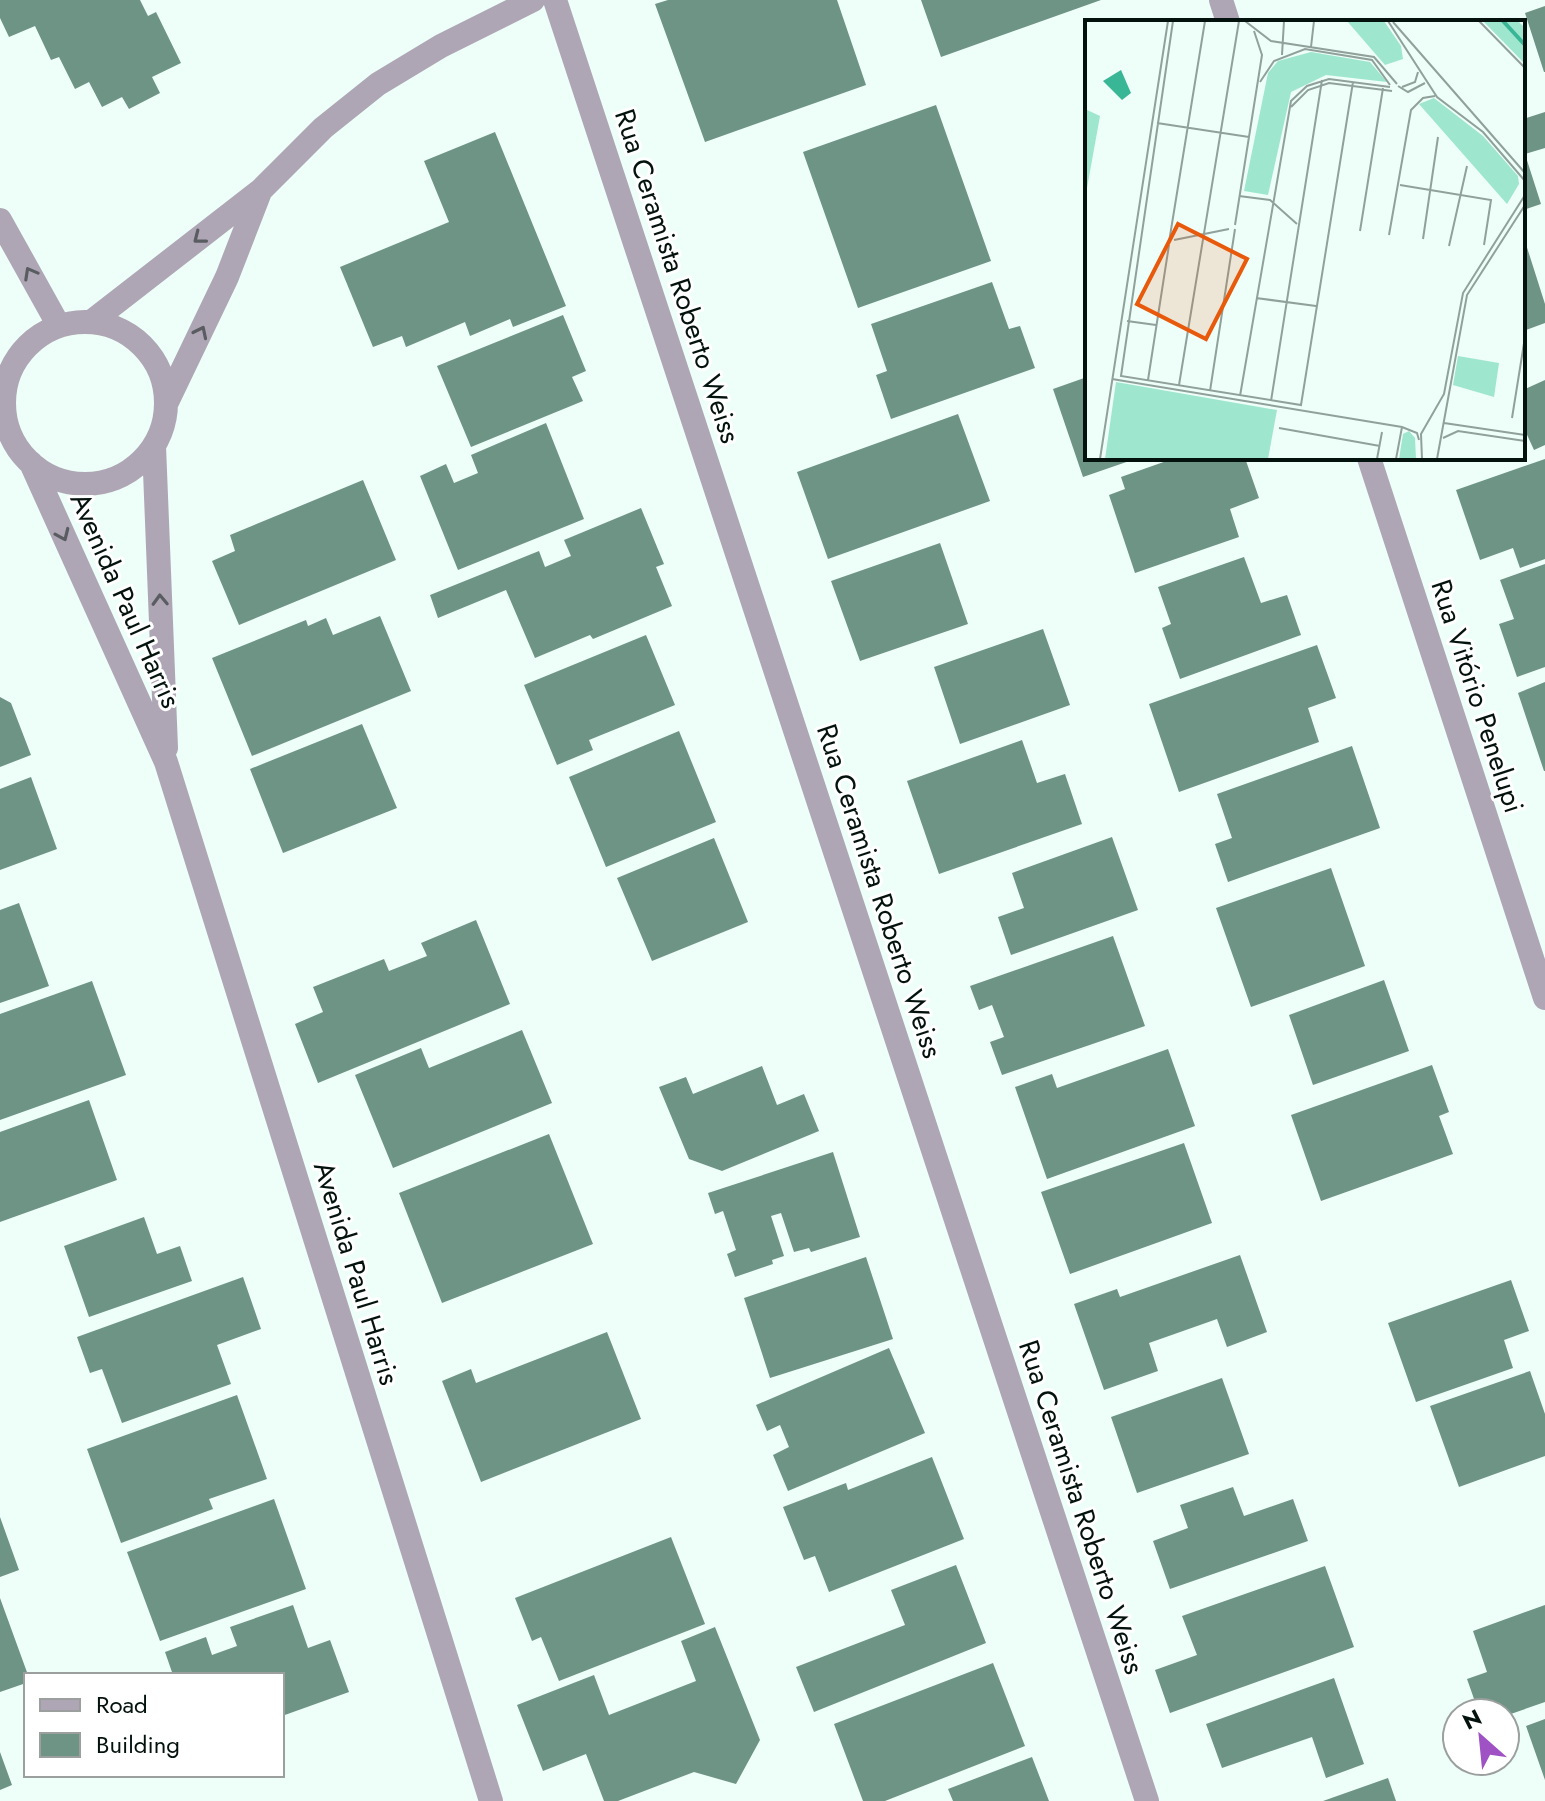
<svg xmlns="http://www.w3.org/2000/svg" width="1545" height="1801" viewBox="0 0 1545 1801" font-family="Jost,sans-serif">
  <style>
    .building { fill: #6e9486 }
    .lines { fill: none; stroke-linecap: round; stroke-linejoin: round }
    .minor { stroke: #aea6b4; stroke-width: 24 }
    .oneway { stroke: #595c61 }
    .labels { text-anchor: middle; stroke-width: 6; stroke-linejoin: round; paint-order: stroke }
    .street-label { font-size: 28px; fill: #04120e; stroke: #fff }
    .inset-river { fill: none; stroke: #39b695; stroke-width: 4 }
    .inset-road { fill: none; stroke: #90a09a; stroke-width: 2 }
    .view { fill: #e8590c; fill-opacity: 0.15; stroke: #e8590c; stroke-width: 4 }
    .inset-edge { fill: none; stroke: #04120e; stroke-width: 4 }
  </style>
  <rect width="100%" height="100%" fill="#eefef8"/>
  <path class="building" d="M0,0H140L148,16L156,12L181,63L152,77L160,93L129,109L122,97L102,107L89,82L75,89L59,57L51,60L35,26L9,37L0,18Z
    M668,0H837L866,85L705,142L655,4Z
    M921,0H1101L941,57Z
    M1545,6V72H1544L1525,13Z
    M936,105L991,261L858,308L803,152Z
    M1545,112V148L1525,154L1541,204L1523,210V119Z
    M495,132L566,306L513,327L510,319L470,336L465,322L406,347L402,336L373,347L340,267L449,222L424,161Z
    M1524,238L1545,304V323L1523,331Z
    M992,282L1009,329L1020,326L1035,368L891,419L876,375L887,371L871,324Z
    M563,315L586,371L572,377L583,401L471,447L437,366Z
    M1087,377V458H1138L1083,477L1053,389Z
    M1545,380V445L1534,450L1523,426V390Z
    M958,414L990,501L828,559L797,472Z
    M546,423L584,519L458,570L420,476L446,464L454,483L478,473L471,455Z
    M1175,458H1245L1259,498L1230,509L1239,537L1135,573L1109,495L1125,489L1121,477Z
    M1545,459V559L1520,568L1513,548L1480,560L1456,490Z
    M363,480L396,560L239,625L212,561L235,551L230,535Z
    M641,508L664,564L656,567L672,606L593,639L590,635L535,658L506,590L438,618L430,595L539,551L545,567L571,556L564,540Z
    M940,543L968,624L860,661L831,581Z
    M1244,557L1261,603L1287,595L1301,635L1180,679L1162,628L1171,624L1158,587Z
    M1545,564V667L1517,677L1499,624L1514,619L1500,580Z
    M380,616L411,691L252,756L212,658L306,620L308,626L326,618L333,635Z
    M1043,629L1070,705L960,744L934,667Z
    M646,635L675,705L589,740L593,750L557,765L524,685Z
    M1317,645L1336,698L1308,708L1319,742L1179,792L1149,704Z
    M1545,682V771H1544L1518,693Z
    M0,697L11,703L31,755L0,767Z
    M362,724L397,808L283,853L250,769Z
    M679,731L716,822L606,867L569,777Z
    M1022,740L1037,783L1065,774L1082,824L939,874L907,781Z
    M1352,746L1380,828L1228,882L1215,844L1232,838L1217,794Z
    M31,777L57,849L0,870V789Z
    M1112,837L1138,910L1011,955L998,917L1024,908L1012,873Z
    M714,838L748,922L652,961L617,878Z
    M1331,868L1365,966L1251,1007L1216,908Z
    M19,903L49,986L0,1003V910Z
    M476,920L510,1004L318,1083L295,1024L323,1012L313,987L384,959L389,971L427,956L421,943Z
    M1113,936L1145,1026L1002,1075L990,1042L1004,1037L992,1005L979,1010L970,986Z
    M1384,980L1409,1051L1313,1085L1289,1015Z
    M92,981L126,1075L0,1120V1014Z
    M522,1030L552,1103L393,1168L355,1075L421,1048L429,1068Z
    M1168,1049L1195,1126L1047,1179L1015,1087L1052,1074L1057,1088Z
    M1432,1065L1449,1112L1439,1116L1453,1154L1321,1201L1291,1115Z
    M762,1066L777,1105L804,1094L819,1131L722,1171L689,1159L659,1087L686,1077L693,1094Z
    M89,1100L117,1180L0,1222V1132Z
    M549,1134L593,1244L442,1303L399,1193Z
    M1184,1143L1212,1223L1070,1274L1041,1192Z
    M833,1152L860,1237L811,1252L809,1248L794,1252L781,1213L771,1216L784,1256L772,1260L773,1264L735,1277L727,1254L736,1250L723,1211L715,1214L708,1193Z
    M144,1217L157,1254L180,1246L192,1281L89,1317L64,1246Z
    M1240,1255L1267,1332L1227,1347L1217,1319L1149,1343L1158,1371L1104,1390L1074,1304L1117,1289L1120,1297Z
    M866,1257L893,1339L770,1378L744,1298Z
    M243,1277L261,1329L217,1345L231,1384L122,1423L102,1369L90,1373L77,1337Z
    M1511,1280L1529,1331L1504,1340L1513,1368L1416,1402L1388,1323Z
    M607,1332L641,1419L481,1482L442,1381L471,1369L476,1383Z
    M889,1348L925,1433L788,1491L773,1455L789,1447L780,1425L767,1431L756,1405Z
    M1530,1371L1545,1414V1456L1459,1487L1430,1406Z
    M1222,1378L1249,1454L1137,1493L1111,1417Z
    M237,1395L267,1479L209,1499L213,1509L121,1543L87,1449Z
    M932,1457L964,1539L829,1592L815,1556L804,1560L783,1507L846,1483L848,1490Z
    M1233,1487L1244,1516L1293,1499L1308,1541L1170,1589L1153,1541L1188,1528L1180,1505Z
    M274,1499L306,1589L160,1641L127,1552Z
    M0,1517L19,1570L0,1577Z
    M671,1537L705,1624L559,1681L541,1637L532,1641L515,1598Z
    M956,1565L986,1643L814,1712L796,1667L905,1625L891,1590Z
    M1325,1566L1354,1647L1170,1713L1155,1670L1197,1655L1182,1616Z
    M0,1598L28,1675H26V1683L0,1692Z
    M293,1605L308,1648L330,1640L349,1692L282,1716V1675H173L165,1652L206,1637L212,1655L237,1646L230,1627Z
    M1545,1605V1702L1505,1716V1713H1479L1467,1679L1487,1672L1473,1631Z
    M715,1627L760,1740L736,1784L694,1772L618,1801H604L586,1754L543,1771L517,1705L594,1675L609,1715L696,1681L681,1641Z
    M993,1663L1025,1746L885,1801H863L834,1724Z
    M1334,1678L1364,1764L1326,1778L1312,1737L1222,1768L1206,1724Z
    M1545,1719V1780L1526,1726Z
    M0,1752L12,1785L0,1790Z
    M1032,1757L1049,1801H953L948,1789Z
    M1388,1778L1396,1801H1323Z"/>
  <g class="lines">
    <path class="minor" d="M555,0L1147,1801
      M1221,0L1228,22
      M0,220L59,326
      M91,322L261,190L323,128L378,84L441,46L533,0
      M4 403a81 81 0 1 1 162 0a81 81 0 1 1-162 0Z
      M167,402L227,277L260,192
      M154,446L166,748
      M1369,458L1545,998
      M31,463L166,762L491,1801"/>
  </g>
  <defs><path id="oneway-chevron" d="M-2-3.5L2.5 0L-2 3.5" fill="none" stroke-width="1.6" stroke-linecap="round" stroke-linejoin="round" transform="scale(2)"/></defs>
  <g class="oneway">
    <use href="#oneway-chevron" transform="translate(199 238) rotate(142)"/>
    <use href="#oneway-chevron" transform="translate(30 273) rotate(-119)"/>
    <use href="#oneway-chevron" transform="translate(201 332) rotate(-64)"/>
    <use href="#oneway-chevron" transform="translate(63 535) rotate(66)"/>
    <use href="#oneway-chevron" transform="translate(160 600) rotate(-92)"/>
  </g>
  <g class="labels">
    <g class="street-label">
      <text transform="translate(678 276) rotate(72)" y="10">Rua Ceramista Roberto Weiss</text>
      <text transform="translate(126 600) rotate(66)" y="10">Avenida Paul Harris</text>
      <text transform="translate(1478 696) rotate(72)" y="10">Rua Vitório Penelupi</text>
      <text transform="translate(880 891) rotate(72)" y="10">Rua Ceramista Roberto Weiss</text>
      <text transform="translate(357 1273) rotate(73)" y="10">Avenida Paul Harris</text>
      <text transform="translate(1082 1507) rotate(72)" y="10">Rua Ceramista Roberto Weiss</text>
    </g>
  </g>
  <g transform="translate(1085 20)">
    <rect width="440" height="440" fill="#eefef8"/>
    <path d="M262,1H299L316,26L318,39L300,45ZM398,1H433L440,8V44ZM226,32L285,42L302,62L241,55L206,72L183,175L159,171L183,53L193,41ZM349,78L398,116L433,156L434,164L422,184L334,84ZM0,89L15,96L0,179L2,107ZM373,336L414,343L409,377L368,365ZM31,362L192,390L183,439H20ZM324,411L330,418L331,439H314L318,414Z" fill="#9ee7ce"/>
    <path d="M36,50L46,73L37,80L18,61Z" fill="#39b695"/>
    <path class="inset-river" d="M418,1L440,25"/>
    <path class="inset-road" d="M88,1L36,356L216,385L268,62M160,1L186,21L289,37L312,64M303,1L352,77L398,112L440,161M394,1L440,48M308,2L440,153M226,27L229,1M197,35L199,1M175,62L189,41L220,29L287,40L305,65M313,66L323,72L340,63M317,67L330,62L333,52M206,87L223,70L244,63L307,71M72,103L164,117M315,165L406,180L399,225M154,176L185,180L212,204M150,205L177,35L169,11M275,211L298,68M304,215L326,90L338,78L350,76M338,219L353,117M89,220L144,209M84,222L120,1M364,226L382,146M171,278L231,286M42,301L71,305M27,359L317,407L332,413L334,420M63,360L84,225M94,365L154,1M125,371L150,209M155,376L206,81L222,66L244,59L305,67M186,381L237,60M427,398L440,317M359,403L440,415M194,408L295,426M358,418L373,411L440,421M15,439L83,1M292,439L297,412M311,439L317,407M337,439L336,414L359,374L378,273L440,175M352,439L382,275L440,185"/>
    <path class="view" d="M93,204L162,239L121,319L52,284Z"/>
    <rect width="440" height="440" class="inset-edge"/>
  </g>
  <rect x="24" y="1673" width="260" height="104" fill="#ffffff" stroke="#9ba09f" stroke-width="2"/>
  <rect x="40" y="1699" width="40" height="12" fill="#aea6b4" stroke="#9ba09f" stroke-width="2"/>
  <text x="96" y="1713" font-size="24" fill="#04120e">Road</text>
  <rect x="40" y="1733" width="40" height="24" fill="#6e9486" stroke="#9ba09f" stroke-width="2"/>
  <text x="96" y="1753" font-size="24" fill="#04120e">Building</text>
  <g transform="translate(1481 1737) rotate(333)"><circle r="38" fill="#ffffff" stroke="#9ba09f" stroke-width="2"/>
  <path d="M0-6L14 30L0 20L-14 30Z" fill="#9e52c4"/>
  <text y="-12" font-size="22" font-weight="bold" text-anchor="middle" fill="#04120e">N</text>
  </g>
</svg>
